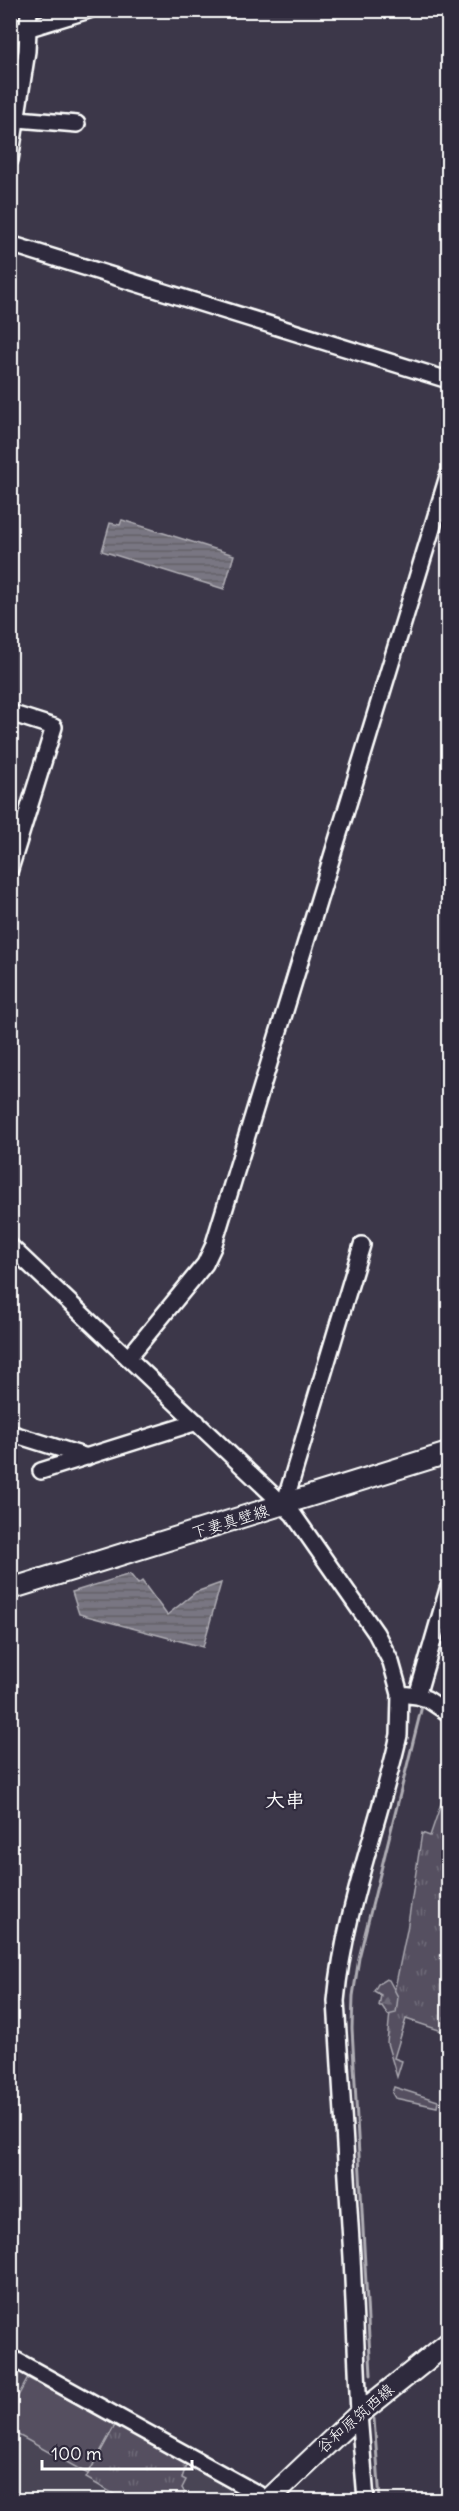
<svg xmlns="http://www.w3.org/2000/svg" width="459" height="2511" viewBox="0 0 459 2511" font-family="Delius,'Klee One',sans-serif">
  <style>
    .built { fill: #494455 }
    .grass { fill: url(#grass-tufts); stroke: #aaa8b0; stroke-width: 1.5 }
    .forest { fill: url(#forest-firs); stroke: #aaa8b0; stroke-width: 1.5 }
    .green { fill: #555060; stroke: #aaa8b0; stroke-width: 1.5 }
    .water { fill: url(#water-rules); stroke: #afadb4; stroke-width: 1.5 }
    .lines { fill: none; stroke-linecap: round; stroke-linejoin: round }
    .stream { stroke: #afadb4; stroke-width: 3 }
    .minor-casing { stroke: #fff; stroke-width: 20 }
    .major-casing { stroke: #fff; stroke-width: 24 }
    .minor { stroke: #2f2a3d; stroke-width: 15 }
    .major { stroke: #2f2a3d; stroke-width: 20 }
    .labels { text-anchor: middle; stroke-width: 4.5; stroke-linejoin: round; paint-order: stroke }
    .street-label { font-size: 16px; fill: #fff; stroke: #2f2a3d }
    .quarter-label { font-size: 20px; font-weight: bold; fill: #fff; stroke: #2f2a3d }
  </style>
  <defs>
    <pattern id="grass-tufts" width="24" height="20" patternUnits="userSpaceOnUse" patternTransform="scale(1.5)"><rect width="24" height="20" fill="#555060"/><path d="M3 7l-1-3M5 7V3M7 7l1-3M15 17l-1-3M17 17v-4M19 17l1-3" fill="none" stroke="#6e6a78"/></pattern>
    <pattern id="forest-firs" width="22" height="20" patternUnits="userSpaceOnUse" patternTransform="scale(1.5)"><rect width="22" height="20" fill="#555060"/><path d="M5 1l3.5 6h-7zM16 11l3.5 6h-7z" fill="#6e6a78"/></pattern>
    <pattern id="water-rules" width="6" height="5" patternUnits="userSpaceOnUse" patternTransform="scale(1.5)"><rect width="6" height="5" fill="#797682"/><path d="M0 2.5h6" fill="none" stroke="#626167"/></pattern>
  </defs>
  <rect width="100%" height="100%" fill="#3c3749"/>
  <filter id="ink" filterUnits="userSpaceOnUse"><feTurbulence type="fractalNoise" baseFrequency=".0167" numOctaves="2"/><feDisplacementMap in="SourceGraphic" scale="12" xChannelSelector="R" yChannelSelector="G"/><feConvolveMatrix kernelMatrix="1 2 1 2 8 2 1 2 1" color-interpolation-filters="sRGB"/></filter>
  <g filter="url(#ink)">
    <path class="built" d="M10,2362L246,2496L245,2500H11Z"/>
    <path class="grass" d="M448,1783V2033L406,2019L394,2058L402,2061L397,2077L387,2043L390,2012L407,1930L422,1833L430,1836Z
      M394,2087L438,2101L437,2107L395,2098L392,2093Z
      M31,2373L187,2463L182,2478L186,2480L182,2488L185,2493L181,2500H136L127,2495L124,2500L86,2478L115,2425L28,2378Z"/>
    <path class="forest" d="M386,1979L389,1980L398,1997L396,2013L388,2015L382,2006H379L381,1995L374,1991L378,1984Z"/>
    <path class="green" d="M28,2378L115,2425L88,2474L11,2431V2409Z"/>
    <path class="water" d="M122,520L234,555L224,589L102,551L110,523L120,525Z
      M130,1574L138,1584L142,1581L167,1615L196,1592L221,1583L203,1647L79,1614L72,1592Z"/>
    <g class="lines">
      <path class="stream" d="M371,2375L352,2028L353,1996L359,1958L423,1702
        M374,2419L380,2500"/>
      <g class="minor-casing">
        <path id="minor" d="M10,34L89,10
          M18,119L77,124
          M10,160L27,51L29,10
          M10,244L448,380
          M10,713L54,727L10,869
          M10,1246L293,1514L376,1633L391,1662L400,1694L399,1735C379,1824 344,1910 336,2001L352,2257L359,2414L366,2500
          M128,1358L205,1264L213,1247L448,476
          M10,1433L87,1457
          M41,1471L197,1422
          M284,1505L362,1245
          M400,1694L417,1696L448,1589
          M417,1696L427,1699L448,1713
          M10,2357L258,2494L265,2500"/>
      </g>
      <g class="major-casing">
        <path id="major" d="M10,1589L448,1453
          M268,2500L359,2414L448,2343"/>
      </g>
      <use href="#minor" class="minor"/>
      <use href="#major" class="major"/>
    </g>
  </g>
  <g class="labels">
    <g class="street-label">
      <text transform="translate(230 1521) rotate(-17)" y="6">下妻真壁線</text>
      <text transform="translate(355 2418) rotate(-41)" y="6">谷和原筑西線</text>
    </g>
    <g class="quarter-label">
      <text x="285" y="1807">大串</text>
    </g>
  </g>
  <rect width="459" height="2511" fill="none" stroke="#2f2a3d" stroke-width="36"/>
  <rect x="18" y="18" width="423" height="2475" fill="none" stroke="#fff" stroke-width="2" filter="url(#ink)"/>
  <path d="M42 2460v9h150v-9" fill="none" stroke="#ffffff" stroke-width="3"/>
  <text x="51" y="2460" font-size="18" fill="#ffffff" stroke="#2f2a3d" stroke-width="4.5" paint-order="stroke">100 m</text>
</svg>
